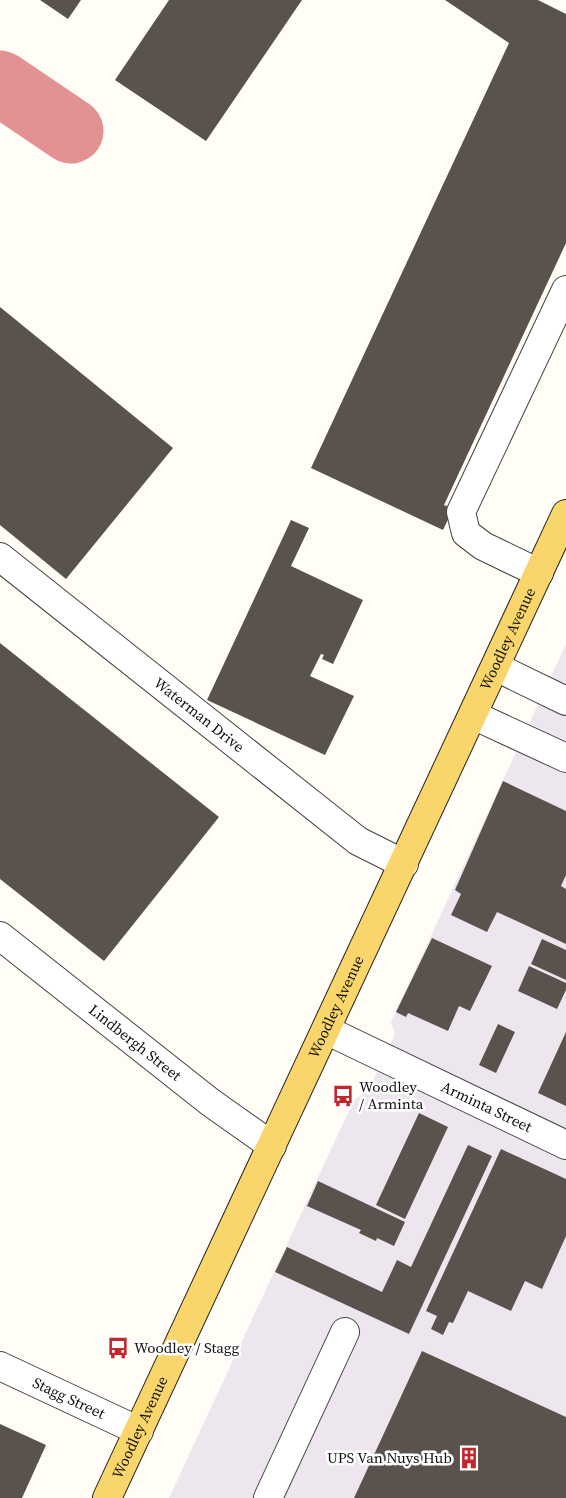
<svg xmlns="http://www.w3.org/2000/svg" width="566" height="1498" viewBox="0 0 566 1498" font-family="'Source Serif 4',serif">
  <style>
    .industrial { fill: #eee6ef }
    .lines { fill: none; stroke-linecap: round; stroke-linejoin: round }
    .taxiway { stroke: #e29292; stroke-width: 65 }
    .building { fill: #5a524d }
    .minor-casing { stroke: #444; stroke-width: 30 }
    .major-casing { stroke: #222; stroke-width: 30 }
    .minor { stroke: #fff; stroke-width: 28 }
    .major { stroke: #f9d66b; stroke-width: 28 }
    .labels { text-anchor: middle; stroke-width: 5; stroke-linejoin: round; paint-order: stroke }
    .street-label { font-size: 15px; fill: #111; stroke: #fff }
    .poi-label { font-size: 15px; fill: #111; stroke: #fff; text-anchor: start }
  </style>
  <rect width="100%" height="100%" fill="#fffdf5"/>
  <path class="industrial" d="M566,644V1498H169L354,1100L368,1091L395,1034L391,1022Z"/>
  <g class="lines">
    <path class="taxiway" d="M0,83L71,131"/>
  </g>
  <path class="building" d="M40,0H81L68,19Z
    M169,0H302L206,141L115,80Z
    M445,0H538L566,14V243L444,505L453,509L443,530L311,468L509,43Z
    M0,307L173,448L66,579L0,525Z
    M291,520L309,528L291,566L363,600L333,664L322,659L324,655L321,654L310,676L354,696L325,755L207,700Z
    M0,643L219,817L104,961L0,879Z
    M503,781L566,811V875L561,886L566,889V944L497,912L487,932L451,915L461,894L455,890Z
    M432,938L492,966L470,1011L459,1006L448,1031L408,1013L406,1017L396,1012Z
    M542,939L566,950V980L531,964Z
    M529,966L566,983V990L557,1009L518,991Z
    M498,1024L515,1032L496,1073L479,1065Z
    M566,1032V1106L538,1093Z
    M419,1113L448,1127L405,1219L376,1205Z
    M468,1145L492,1156L409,1334L275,1272L287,1247L382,1292L397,1260L411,1267Z
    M501,1149L566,1179V1236L542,1289L525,1281L511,1311L468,1291L453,1323L449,1322L443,1335L431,1329L437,1316L426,1311Z
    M318,1181L405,1222L394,1246L377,1238L376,1241L359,1233L361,1230L307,1206Z
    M422,1351L566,1417V1498H354Z
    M0,1424L46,1445L22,1498H0Z"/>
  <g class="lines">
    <g class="minor-casing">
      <g id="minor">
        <path id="s1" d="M0,557L358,841L404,864"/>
        <path d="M539,573L483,546L466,533L461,512L566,290"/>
        <path d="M496,667L566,701"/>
        <path d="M473,715L566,758"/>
        <path id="s2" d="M0,936L210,1102L272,1146"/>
        <path id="s3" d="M326,1030L566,1145"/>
        <path id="s4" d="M0,1366L139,1431"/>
        <path d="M268,1498L345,1332"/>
      </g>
    </g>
    <g class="major-casing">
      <g id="major">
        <path id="s5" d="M107,1498L566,514"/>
      </g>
    </g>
    <use href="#minor" class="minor"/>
    <use href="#major" class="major"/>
  </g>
  <defs>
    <g id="bus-bare" transform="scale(1.725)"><path d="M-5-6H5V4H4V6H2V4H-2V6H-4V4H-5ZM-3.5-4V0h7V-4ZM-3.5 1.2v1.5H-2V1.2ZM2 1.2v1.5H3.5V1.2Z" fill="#c4262e" stroke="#fff" stroke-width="2.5" paint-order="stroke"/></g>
    <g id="building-bare" transform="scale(1.725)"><path d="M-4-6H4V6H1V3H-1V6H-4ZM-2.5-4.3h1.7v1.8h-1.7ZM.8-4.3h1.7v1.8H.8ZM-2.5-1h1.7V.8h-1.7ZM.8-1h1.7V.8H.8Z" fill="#c4262e" stroke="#fff" stroke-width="2.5" paint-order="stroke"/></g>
  </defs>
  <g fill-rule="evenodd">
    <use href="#bus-bare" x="343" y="1096"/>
    <use href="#bus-bare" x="118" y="1348"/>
    <use href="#building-bare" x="469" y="1458"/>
  </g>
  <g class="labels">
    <g class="street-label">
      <text dy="5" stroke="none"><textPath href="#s5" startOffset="948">Woodley Avenue</textPath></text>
      <text dy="5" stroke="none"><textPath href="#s1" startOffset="254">Waterman Drive</textPath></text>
      <text dy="5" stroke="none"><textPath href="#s5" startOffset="542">Woodley Avenue</textPath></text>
      <text dy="5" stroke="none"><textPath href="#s2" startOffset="172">Lindbergh Street</textPath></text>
      <text dy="5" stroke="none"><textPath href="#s3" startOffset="178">Arminta Street</textPath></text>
      <text dy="5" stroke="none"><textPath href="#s4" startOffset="76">Stagg Street</textPath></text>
      <text dy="5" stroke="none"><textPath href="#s5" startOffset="78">Woodley Avenue</textPath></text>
    </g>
    <g class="poi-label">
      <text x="359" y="1092">Woodley<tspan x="359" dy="17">/ Arminta</tspan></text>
      <text x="134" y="1353">Woodley / Stagg</text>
      <text x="452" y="1463" text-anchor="end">UPS Van Nuys Hub</text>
    </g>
  </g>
</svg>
